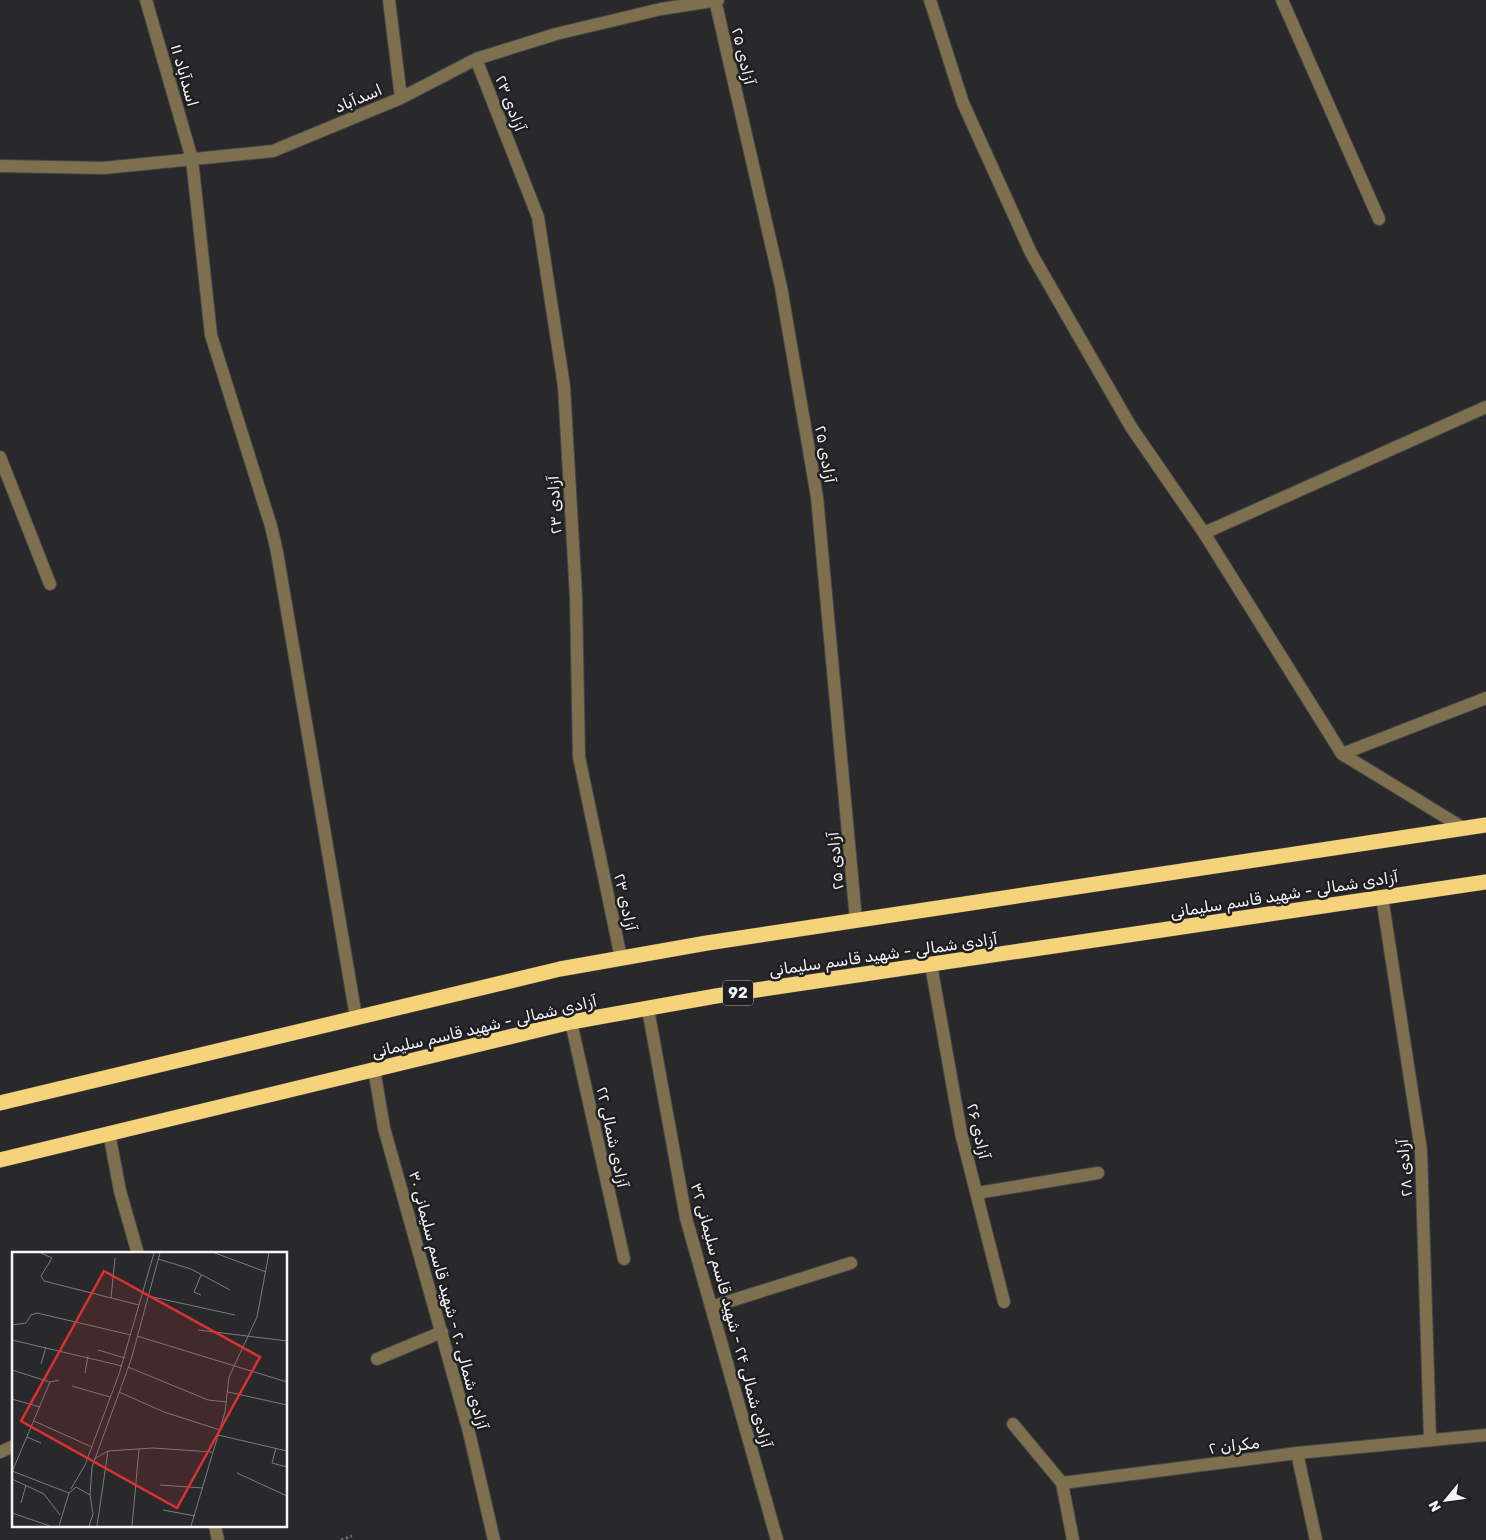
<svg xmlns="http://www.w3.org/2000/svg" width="1486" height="1540" viewBox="0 0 1486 1540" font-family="Rubik,'Noto Sans Arabic',sans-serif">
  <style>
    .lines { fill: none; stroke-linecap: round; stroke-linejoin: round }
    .street-casing { stroke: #464547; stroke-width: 14 }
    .highway-casing { stroke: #464547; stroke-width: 16 }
    .path { stroke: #6b6a6d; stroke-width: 3; stroke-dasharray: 2.5 2.5; stroke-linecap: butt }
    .street { stroke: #7e704e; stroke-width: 12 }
    .highway { stroke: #f6d37a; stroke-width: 15 }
    .labels { text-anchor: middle; stroke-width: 5; stroke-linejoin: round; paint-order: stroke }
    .shield { fill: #1f1e21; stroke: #b5b4b6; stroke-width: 1 }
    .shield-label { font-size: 15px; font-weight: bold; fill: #f5f4f6 }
    .street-label { font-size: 16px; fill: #f5f4f6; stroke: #1f1e21 }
    .inset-road { fill: none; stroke: #7b7a7c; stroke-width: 1 }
    .view { fill: #d83232; fill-opacity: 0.15; stroke: #d83232; stroke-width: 2.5 }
    .inset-edge { fill: none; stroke: #f5f4f6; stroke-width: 2.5 }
  </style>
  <rect width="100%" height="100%" fill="#29282b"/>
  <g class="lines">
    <g class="street-casing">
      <path id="street" d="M146,0L192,159L211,335L271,526L277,552L356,1017
        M389,0L401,98
        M715,0L781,287L817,497L856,920
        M930,0L963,103L1031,253L1131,427L1204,533L1342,754L1465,829
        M1282,0L1379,219
        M476,59L538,217L564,386L576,597L579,757L621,958
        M0,166L104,168L273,151L401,98L476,59L556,34L661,9L718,0
        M0,457L50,584
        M1204,533L1486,407
        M1342,754L1486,698
        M1382,897L1421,1150L1430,1439
        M931,965L961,1133L1004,1302
        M648,1009L686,1218L777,1540
        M571,1022L624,1259
        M374,1069L384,1128L468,1428L494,1540
        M109,1133L120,1191L138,1254
        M977,1193L1098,1173
        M711,1307L851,1263
        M377,1359L442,1332
        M1013,1424L1062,1483L1297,1453L1486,1435
        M0,1452L14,1446
        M1297,1453L1316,1540
        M1062,1483L1073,1540
        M215,1526L218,1540"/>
    </g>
    <g class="highway-casing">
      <path id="highway" d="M0,1103L560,969L707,943L1486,825
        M0,1160L571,1022L716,996L1486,882"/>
    </g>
    <path class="path" d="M341,1540L352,1536"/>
    <use href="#street" class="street"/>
    <use href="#highway" class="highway"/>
  </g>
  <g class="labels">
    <rect class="shield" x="723" y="980.5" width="30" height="25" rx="4"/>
    <g class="shield-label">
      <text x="738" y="998">92</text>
    </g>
    <g class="street-label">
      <text transform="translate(744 56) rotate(77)" y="6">آزادی ۲۵</text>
      <text transform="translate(185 75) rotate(74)" y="6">اسدآباد ۱۱</text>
      <text transform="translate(358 98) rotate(-23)" y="6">اسدآباد</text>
      <text transform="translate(511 103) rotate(69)" y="6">آزادی ۲۳</text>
      <text transform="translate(826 454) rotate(80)" y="6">آزادی ۲۵</text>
      <text transform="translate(554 505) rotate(-93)" y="6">آزادی ۲۳</text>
      <text transform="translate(835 861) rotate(-95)" y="6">آزادی ۲۵</text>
      <text transform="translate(1284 894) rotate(-9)" y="6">آزادی شمالی - شهید قاسم سلیمانی</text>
      <text transform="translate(626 902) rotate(78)" y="6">آزادی ۲۳</text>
      <text transform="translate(883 954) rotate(-8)" y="6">آزادی شمالی - شهید قاسم سلیمانی</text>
      <text transform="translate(484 1026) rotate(-13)" y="6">آزادی شمالی - شهید قاسم سلیمانی</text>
      <text transform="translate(979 1131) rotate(77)" y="6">آزادی ۲۶</text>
      <text transform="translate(613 1137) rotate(78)" y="6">آزادی شمالی ۲۲</text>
      <text transform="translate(1404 1168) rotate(-94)" y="6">آزادی ۲۸</text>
      <text transform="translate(449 1300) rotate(75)" y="6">آزادی شمالی ۲۰ - شهید قاسم سلیمانی ۳۰</text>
      <text transform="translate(732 1315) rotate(75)" y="6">آزادی شمالی ۲۴ - شهید قاسم سلیمانی ۳۲</text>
      <text transform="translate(1234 1445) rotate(-7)" y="6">مکران ۲</text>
    </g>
  </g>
  <g transform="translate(12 1252)">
    <rect width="275" height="275" fill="#29282b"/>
    <path class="inset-road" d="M29,1L40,6L29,24L32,29L127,53M203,1L254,20M146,7L179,17L218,38M189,23L182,40L189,43M136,44L223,63M99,46L103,6M0,73L14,71L19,63L25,61L119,83M186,78L275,89M125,84L275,130M0,88L110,114M86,98L113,106M29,112L34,95M116,115L196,148L215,150M0,118L38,130M73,121L76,104M60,134L98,145M107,140L152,160L208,178M216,140L275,153M0,147L28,155M22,169L80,195M206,183L275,199M15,185L29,191M264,196L260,211L275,215M82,207L96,199L141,196L200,200M0,219L57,241M0,220L38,130L47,128M225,221L275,244M0,227L32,242L48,263M148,233L191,236M59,237L73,213L107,122L142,1M78,243L80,215L119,108L148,1M9,251L14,233M151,258L183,264M0,261L38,274M47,274L57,241L64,235L78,243L81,262L77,274M85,274L96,199M120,274L127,197M179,274L213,160L217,125L245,65L257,1"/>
    <path class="view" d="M92,19L248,105L165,256L9,169Z"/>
    <rect width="275" height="275" class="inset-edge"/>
  </g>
  <g transform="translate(1446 1500) rotate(241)" stroke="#1f1e21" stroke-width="4" paint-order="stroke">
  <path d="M0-4L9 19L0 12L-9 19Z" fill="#f5f4f6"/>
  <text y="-8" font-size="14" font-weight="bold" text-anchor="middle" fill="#f5f4f6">N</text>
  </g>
</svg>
